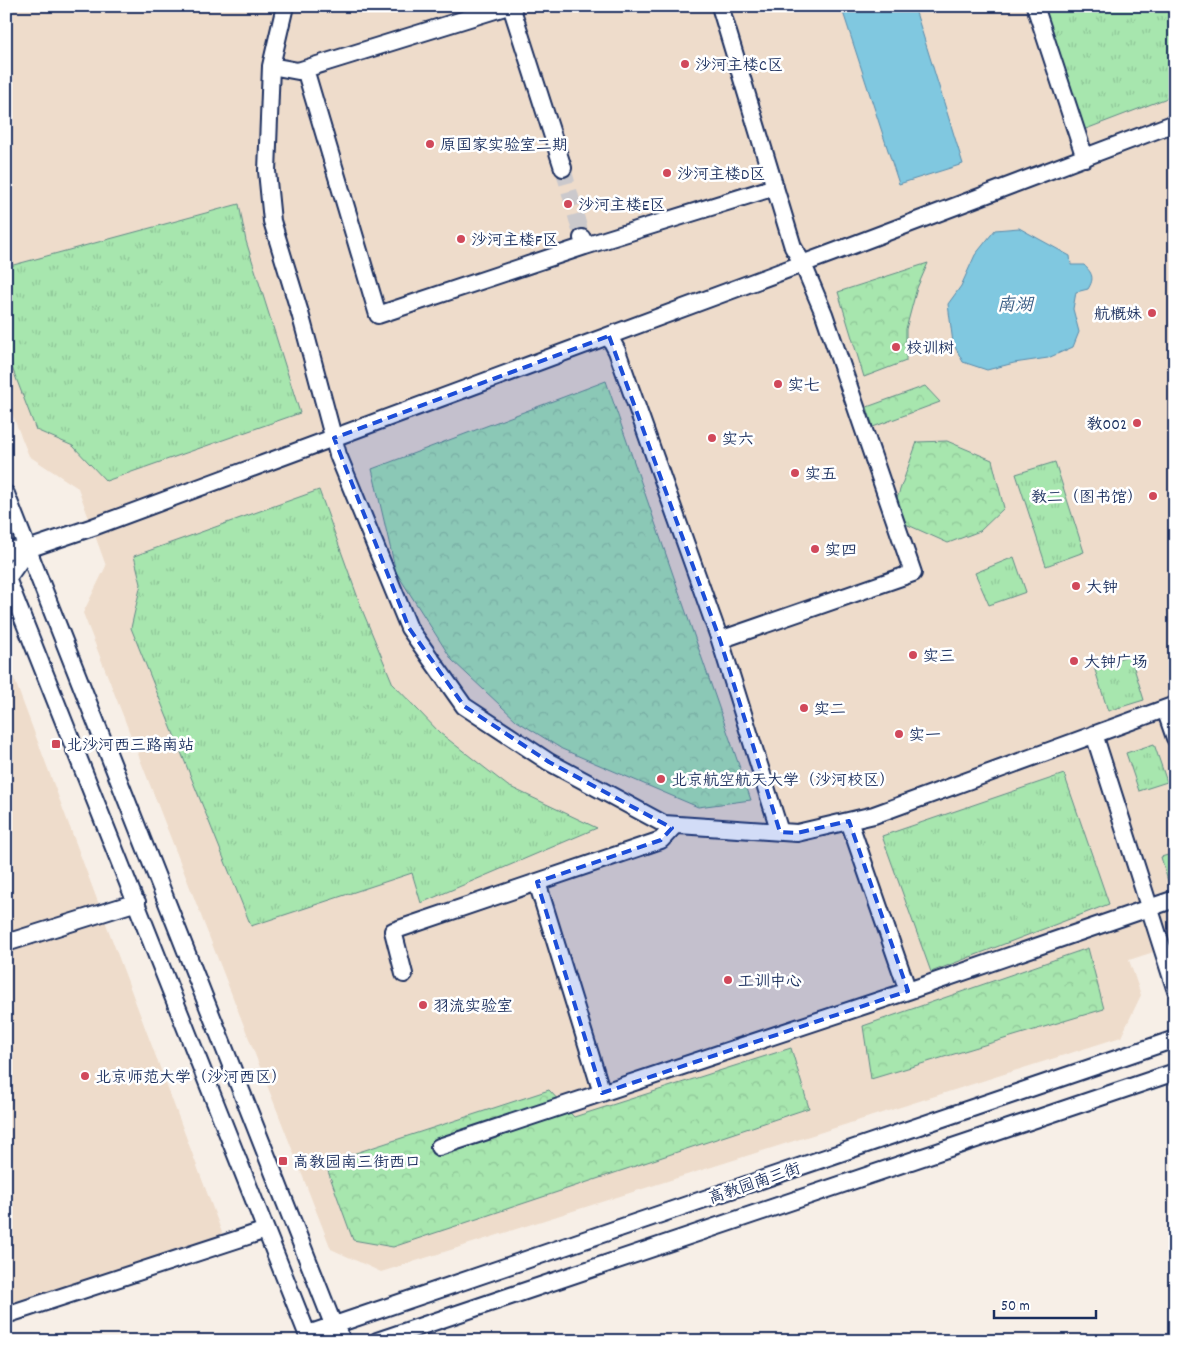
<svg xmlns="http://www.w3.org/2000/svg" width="1181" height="1347" viewBox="0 0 1181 1347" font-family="Dekko,'LXGW WenKai TC',sans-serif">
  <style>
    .built { fill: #eedccb }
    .grass { fill: url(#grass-tufts); stroke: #618a86 }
    .forest { fill: url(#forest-crowns); stroke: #618a86 }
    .water { fill: #80c8e0; stroke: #588bac }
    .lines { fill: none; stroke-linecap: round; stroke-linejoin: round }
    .minor-tunnel { stroke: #cbc9cc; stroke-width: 16; stroke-dasharray: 16 8; stroke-linecap: butt }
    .minor-casing { stroke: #1b2f5e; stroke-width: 20 }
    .minor { stroke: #fff; stroke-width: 16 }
    .marked { fill: #1d4ed8; fill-opacity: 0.2; stroke: #1d4ed8; stroke-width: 4; stroke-dasharray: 10 6; stroke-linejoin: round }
    .poi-dot { fill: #d1495b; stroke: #fff; stroke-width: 2 }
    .labels { text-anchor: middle; stroke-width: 5; stroke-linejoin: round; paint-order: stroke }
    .poi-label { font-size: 16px; fill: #1b2f5e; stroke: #fff; text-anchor: start }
    .street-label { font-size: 16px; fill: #1b2f5e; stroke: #fff }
    .water-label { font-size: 18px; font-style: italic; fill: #395d85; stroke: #fff }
  </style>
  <defs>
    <pattern id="grass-tufts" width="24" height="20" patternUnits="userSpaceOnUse" patternTransform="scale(1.25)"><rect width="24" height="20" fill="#a7e6ae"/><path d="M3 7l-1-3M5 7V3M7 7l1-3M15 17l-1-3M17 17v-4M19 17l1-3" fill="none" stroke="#8fc698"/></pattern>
    <pattern id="forest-crowns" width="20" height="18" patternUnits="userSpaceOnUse" patternTransform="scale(1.25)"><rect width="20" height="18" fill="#a7e6ae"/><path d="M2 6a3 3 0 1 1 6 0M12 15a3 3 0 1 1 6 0" fill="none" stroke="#8fc698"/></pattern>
  </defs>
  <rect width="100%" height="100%" fill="#f7efe7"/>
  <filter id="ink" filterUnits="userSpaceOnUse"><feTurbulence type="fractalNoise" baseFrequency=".02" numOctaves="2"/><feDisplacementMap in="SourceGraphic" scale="10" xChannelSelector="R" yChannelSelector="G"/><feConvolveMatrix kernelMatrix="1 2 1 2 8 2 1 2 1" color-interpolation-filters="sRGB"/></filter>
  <g filter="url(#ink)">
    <path class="built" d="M6,6H1175V945L1129,960L1141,995L1121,1037L381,1272L331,1249L83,613L106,566L78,488L29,456L6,399Z
      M6,657L224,1238L6,1304Z"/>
    <path class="grass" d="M1039,6H1175V95L1078,132Z
      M239,204L246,241L300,413L106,481L73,446L36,430L6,352V267Z
      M1055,462L1084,552L1046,566L1016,474Z
      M319,490L363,612L393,684L440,733L508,786L597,828L421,903L412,873L251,926L131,628L141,584L134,556Z
      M1014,557L1026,592L989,605L975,573Z
      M1130,655L1144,700L1108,711L1094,667Z
      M1154,744L1167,782L1139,791L1126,753Z
      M1064,774L1109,904L931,972L882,836Z
      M1175,853V894L1172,895L1161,857Z"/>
    <path class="forest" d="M928,263L917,288L906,329V361L864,377L838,292Z
      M606,381L751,800L698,807L562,749L517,721L452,660L396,572L372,469Z
      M925,386L940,402L873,427L867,407Z
      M947,441L992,460L1004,508L980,531L948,543L899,521L896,501L917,442Z
      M1088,948L1104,1009L871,1079L863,1026Z
      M791,1048L809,1108L393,1247L353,1240L325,1163L549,1090L574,1117Z"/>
    <path class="water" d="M841,6H914L963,164L899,184Z
      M1019,228L1070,256L1071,265H1084C1092,273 1095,278 1088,289L1076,292L1073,309L1079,332L1073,347L1048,358L1014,363L987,370L963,362L953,343L948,304L961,286L975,255L995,230Z"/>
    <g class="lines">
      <path class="minor-tunnel" d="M563,168L582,238"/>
      <g class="minor-casing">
        <path id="minor" d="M285,6L271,66L267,171L272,221L300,313L338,455L409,628L464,706L549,762L664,824L797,833L874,815L1175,705
          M511,6L563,168
          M720,6L793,247L803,264L824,314L913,573L720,640
          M1035,6L1085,158
          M271,66L298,71L508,6
          M305,69L378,315L585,246L582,238
          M585,246L775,187
          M609,336L617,351L720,640L780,832
          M6,494L333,1324L343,1341
          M6,550L28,549L93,527L837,251L1175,123
          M6,576L310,1341
          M6,580L28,549
          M1165,709L1175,738
          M1094,734L1175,988
          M849,821L908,991L1175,899
          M537,882L602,1093
          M6,943L137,902
          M404,974L393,931L661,840L675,825
          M439,1147L908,991
          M6,1315L266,1230
          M308,1334L1175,1039
          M377,1341L1175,1072"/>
      </g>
      <use href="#minor" class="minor"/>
    </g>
  </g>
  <path class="marked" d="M609,336L720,640L780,832L797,833L849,821L908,991L602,1093L537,882L661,840L672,828L549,762L464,706L409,628L334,438Z"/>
  <g class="poi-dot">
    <circle cx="685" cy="64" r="5"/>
    <circle cx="430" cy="144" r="5"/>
    <circle cx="667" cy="173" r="5"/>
    <circle cx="568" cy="204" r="5"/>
    <circle cx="461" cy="239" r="5"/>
    <circle cx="1152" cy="313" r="5"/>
    <circle cx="896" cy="347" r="5"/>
    <circle cx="778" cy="384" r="5"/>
    <circle cx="1137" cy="423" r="5"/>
    <circle cx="712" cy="438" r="5"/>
    <circle cx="795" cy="473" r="5"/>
    <circle cx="1153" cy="496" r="5"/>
    <circle cx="815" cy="549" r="5"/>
    <circle cx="1076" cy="586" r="5"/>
    <circle cx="913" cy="655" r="5"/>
    <circle cx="1074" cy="661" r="5"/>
    <circle cx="804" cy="708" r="5"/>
    <circle cx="899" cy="734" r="5"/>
    <rect x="51" y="739" width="10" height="10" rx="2.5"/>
    <circle cx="661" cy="779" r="5"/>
    <circle cx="728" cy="980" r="5"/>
    <circle cx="423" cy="1005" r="5"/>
    <circle cx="85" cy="1076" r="5"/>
    <rect x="278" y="1156" width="10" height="10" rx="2.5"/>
  </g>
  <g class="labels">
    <g class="poi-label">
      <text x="695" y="70">沙河主楼C区</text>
      <text x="440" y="150">原国家实验室二期</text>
      <text x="677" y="179">沙河主楼D区</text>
      <text x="578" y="210">沙河主楼E区</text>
      <text x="471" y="245">沙河主楼F区</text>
      <text x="1142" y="319" text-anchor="end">航概妹</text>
      <text x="906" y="353">校训树</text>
      <text x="788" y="390">实七</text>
      <text x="1127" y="429" text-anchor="end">教002</text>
      <text x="722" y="444">实六</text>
      <text x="805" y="479">实五</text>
      <text x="1143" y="502" text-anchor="end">教二（图书馆）</text>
      <text x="825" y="555">实四</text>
      <text x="1086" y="592">大钟</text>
      <text x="923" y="661">实三</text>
      <text x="1084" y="667">大钟广场</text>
      <text x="814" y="714">实二</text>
      <text x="909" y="740">实一</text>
      <text x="66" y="750">北沙河西三路南站</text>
      <text x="671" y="785">北京航空航天大学（沙河校区）</text>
      <text x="738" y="986">工训中心</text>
      <text x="433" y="1011">羽流实验室</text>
      <text x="95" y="1082">北京师范大学（沙河西区）</text>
      <text x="293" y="1167">高教园南三街西口</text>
    </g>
    <g class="street-label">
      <text transform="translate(754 1182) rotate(-19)" y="6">高教园南三街</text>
    </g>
    <g class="water-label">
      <text x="1015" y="310">南湖</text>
    </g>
  </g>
  <rect width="1181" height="1347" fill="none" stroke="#fff" stroke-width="25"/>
  <rect x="12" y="12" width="1156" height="1322" fill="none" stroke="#1b2f5e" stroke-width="2" filter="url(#ink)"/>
  <path d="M994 1310v8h102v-8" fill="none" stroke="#1b2f5e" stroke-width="2.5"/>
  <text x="1001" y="1310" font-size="15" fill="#1b2f5e" stroke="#ffffff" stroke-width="4" paint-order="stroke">50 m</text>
</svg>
